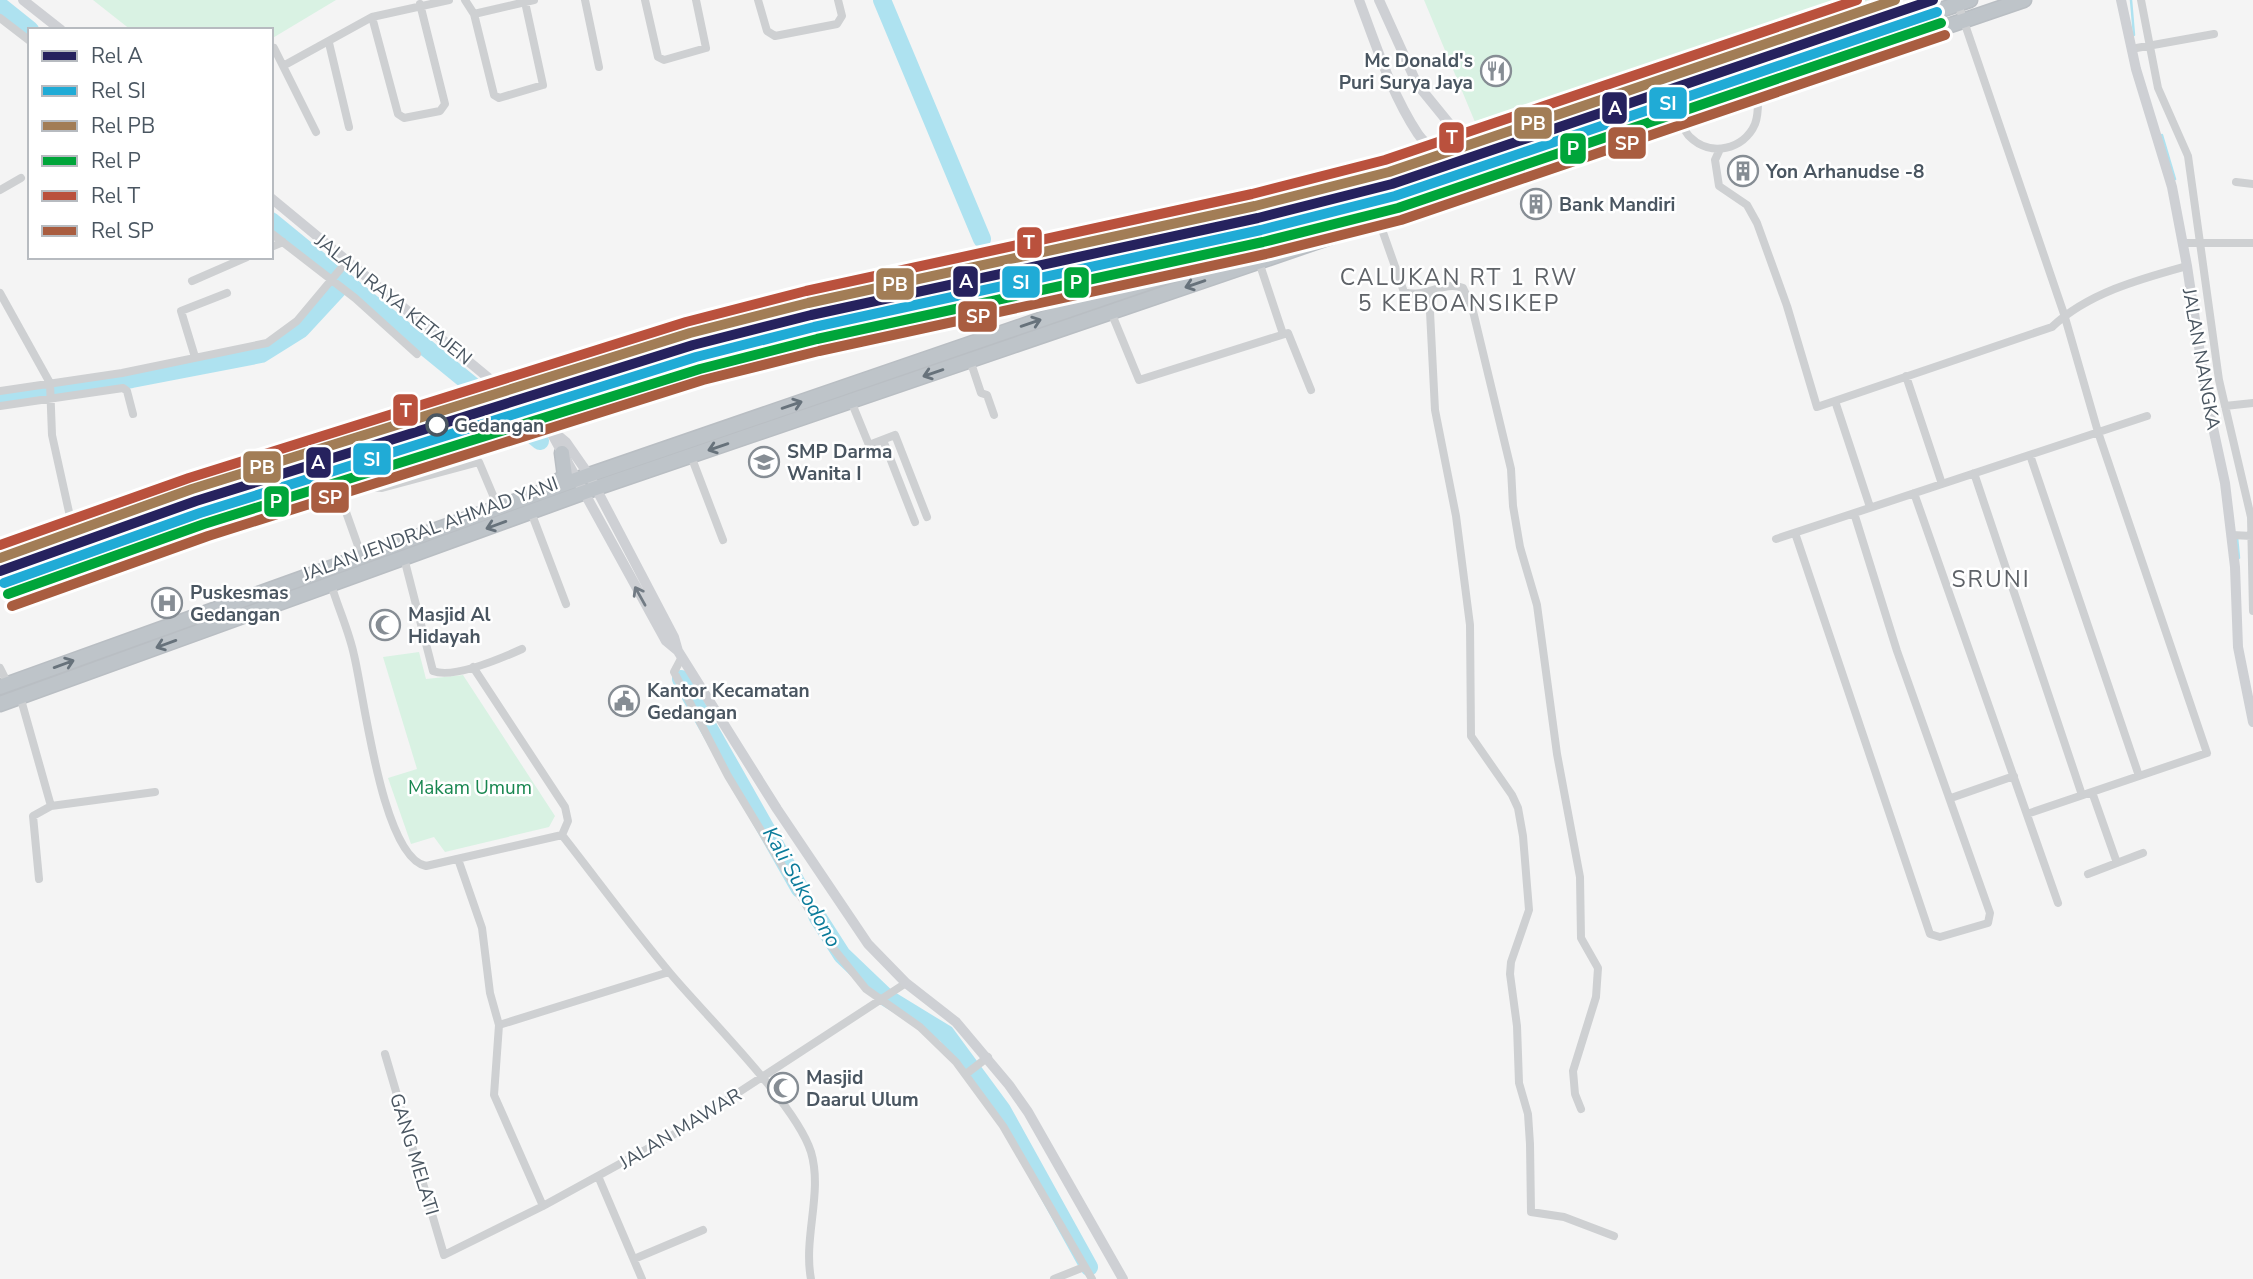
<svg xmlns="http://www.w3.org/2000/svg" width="2253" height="1279" viewBox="0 0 2253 1279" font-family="'Nunito Sans',sans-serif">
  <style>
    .green { fill: #d9f2e3 }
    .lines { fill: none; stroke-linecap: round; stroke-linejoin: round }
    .stream { stroke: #aee2f0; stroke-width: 2.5 }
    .river { stroke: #aee2f0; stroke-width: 18 }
    .highway-casing { stroke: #b9bec3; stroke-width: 17 }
    .street { stroke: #ced0d2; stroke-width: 8 }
    .secondary { stroke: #ced0d4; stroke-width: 10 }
    .highway { stroke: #bec4c9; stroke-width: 14 }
    .rail-1-casing { stroke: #fff; stroke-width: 16 }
    .rail-2-casing { stroke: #fff; stroke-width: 16 }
    .rail-3-casing { stroke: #fff; stroke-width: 16 }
    .rail-4-casing { stroke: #fff; stroke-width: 16 }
    .rail-5-casing { stroke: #fff; stroke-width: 16 }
    .rail-6-casing { stroke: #fff; stroke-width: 16 }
    .rail-1 { stroke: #26225e; stroke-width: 10 }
    .rail-2 { stroke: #20abd6; stroke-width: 10 }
    .rail-3 { stroke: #a27d56; stroke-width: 10 }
    .rail-4 { stroke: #00a53a; stroke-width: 10 }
    .rail-5 { stroke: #ba513d; stroke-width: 10 }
    .rail-6 { stroke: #a95d40; stroke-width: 10 }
    .oneway { stroke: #67727b }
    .oneway2 { stroke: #727b84 }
    .stop-dot { fill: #fff; stroke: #4a5661; stroke-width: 3.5 }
    .labels { text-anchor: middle; stroke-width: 5; stroke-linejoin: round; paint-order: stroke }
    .poi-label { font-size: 19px; font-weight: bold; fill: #4a5661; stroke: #fff; text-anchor: start }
    .street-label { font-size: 19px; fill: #4a5661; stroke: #fff }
    .stop-label { font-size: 19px; font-weight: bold; fill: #4a5661; stroke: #fff; text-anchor: start }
    .park-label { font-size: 19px; fill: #17864f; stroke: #fff }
    .water-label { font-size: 21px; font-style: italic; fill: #0c7c9b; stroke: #fff }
    .quarter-label { font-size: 23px; letter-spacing: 2px; fill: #5f6368; stroke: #fff }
    .line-badge { stroke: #fff; stroke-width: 2.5 }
    .badge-label { font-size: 19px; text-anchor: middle; font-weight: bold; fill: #fff }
  </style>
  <rect width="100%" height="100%" fill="#f4f4f4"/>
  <path class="green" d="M93,0H336L271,39V30H131Z
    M1424,0H1869L1480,134Z
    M419,652L426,679L463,675L555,816L549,827L445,852L434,837L411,844L388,778L417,769L383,657Z"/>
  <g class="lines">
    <path class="stream" d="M2131,0L2134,35
      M2162,135L2175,179
      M2237,537L2239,558"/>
    <path class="river" d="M882,0L982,239
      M0,6L30,30
      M271,221L540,441
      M0,399L132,379L261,354L301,329L338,289
      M681,679L800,889
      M817,916L842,955L887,998L946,1034L1002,1110L1089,1267"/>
    <g class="highway-casing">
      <path id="highway" d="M553,485L565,476L562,453
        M0,687L589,475L1970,0
        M0,704L596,488L2024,0"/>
    </g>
    <path class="street" d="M465,0L474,14L494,95L499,98L543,85L525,2
      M585,0L599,67
      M645,0L658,57L664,60L706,48L696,0
      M758,0L767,31L775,36L837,24L842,16L838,0
      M2141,0L2158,88L2188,156L2219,380L2251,517L2253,611
      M1958,4L2064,314L2098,432L2207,753L2027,814
      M474,14L534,0
      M372,17L398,114L404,118L440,111L445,104L420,4
      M0,18L30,41
      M329,43L349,127
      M274,48L316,132
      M2131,49L2214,34
      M283,66L372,17L449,0
      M1679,118C1682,124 1685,133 1690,137C1710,157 1744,150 1755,124C1759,114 1758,102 1758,91
      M1459,140L1631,87L1883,0
      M1720,149L1715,160L1719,186L1747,205L1757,223L1787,306L1817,407L2052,327C2088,293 2140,279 2187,266
      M2236,182L2253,184
      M0,190L21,178
      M1379,221L1404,292C1424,299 1444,280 1463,288L1472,307L1511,469L1513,506L1520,547L1537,605L1557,754L1580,877L1581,938L1598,968L1596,997L1573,1071L1575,1094L1581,1109
      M271,233L355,298L417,354
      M2182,243H2253
      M271,247L283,242
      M1259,262L1283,334
      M192,281L247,257
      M1429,292L1435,410L1456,516L1470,625L1471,736L1512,795L1518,808L1523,836L1529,910L1511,962L1510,974L1517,1026L1519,1083L1528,1114L1530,1144L1531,1212L1564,1217L1614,1236
      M0,293L50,383L52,435L71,521
      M1111,312L1139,380L1288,333L1311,390
      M195,357L181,311L227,293
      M970,360L981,393L987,395L994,415
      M1906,376L1942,484
      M0,391L122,373L267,343L297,321L348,260
      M851,401L869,445L895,435L927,517
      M1835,401L1870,507
      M0,406L123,388L127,391L133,414
      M2225,406L2253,403
      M883,440L915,522
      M2030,455L2139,776
      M691,456L723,540
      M1974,473L2082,795
      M336,484L362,557
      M1914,493L2058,903
      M531,512L566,604
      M1795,533L1930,934L1940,937L1988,923L1990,913L1897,651L1854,513
      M2232,535L2252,536
      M1776,539L2147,416
      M404,558L433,671C453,679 502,658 522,649
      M0,582L109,541L256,498L319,484L382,488L479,462L498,507
      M331,584C338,608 349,631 354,655C364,695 382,857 426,866L562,835
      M682,657L674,672L728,776L829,943L866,989L920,1027L956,1062L1003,1126L1092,1279
      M473,667L565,807L568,821L562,835
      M0,668L8,684
      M20,696L51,806L155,792
      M2092,792L2117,863
      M1951,798L2014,776
      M562,835C598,881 633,929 670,973C706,1016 796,1104 811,1152C823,1193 803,1237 811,1279
      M458,859L482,928L490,993L499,1025L494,1095L543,1206
      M2088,874L2143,853
      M39,879L33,816L51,806
      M499,1025L669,972
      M385,1054L444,1255L543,1206L678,1132L906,983
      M966,1074L988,1057
      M598,1176L642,1279
      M634,1259L703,1230
      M1054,1279L1084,1267"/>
    <path class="secondary" d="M23,0L61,30
      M1359,0C1376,45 1391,93 1418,134C1431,153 1446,150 1457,176
      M1379,0L1417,84L1452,127L1473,171
      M2121,0L2136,69L2172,187L2187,266L2207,400L2225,483L2235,567L2238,647L2253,722
      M271,198L566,442L589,475L674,637L678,651L777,809L868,944L906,983L956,1022L1009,1085L1028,1112L1123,1279
      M552,434L666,641L678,651
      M0,550L71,521L283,450L498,383L790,305L1068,245L1313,187L1459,140"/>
    <use href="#highway" class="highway"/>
    <g class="rail-1-casing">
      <path id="rail-1" d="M0,571L196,501L693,345L811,315L1258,218L1392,184L1933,0"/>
    </g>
    <g class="rail-2-casing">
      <path id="rail-2" d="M4,583L200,513L696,357L814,327L1261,230L1395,196L1937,12"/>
    </g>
    <g class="rail-3-casing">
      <path id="rail-3" d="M0,558L192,489L690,333L808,303L1255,206L1389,172L1895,0"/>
    </g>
    <g class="rail-4-casing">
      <path id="rail-4" d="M8,594L204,524L700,369L817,339L1263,242L1398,208L1941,23"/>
    </g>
    <g class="rail-5-casing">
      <path id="rail-5" d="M0,545L189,478L686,322L806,291L1252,194L1385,160L1857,0"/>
    </g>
    <g class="rail-6-casing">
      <path id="rail-6" d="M12,606L208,536L703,380L819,351L1266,254L1401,220L1945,35"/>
    </g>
    <use href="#rail-1" class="rail-1"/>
    <use href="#rail-2" class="rail-2"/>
    <use href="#rail-3" class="rail-3"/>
    <use href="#rail-4" class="rail-4"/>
    <use href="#rail-5" class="rail-5"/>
    <use href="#rail-6" class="rail-6"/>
  </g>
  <defs><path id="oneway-shaft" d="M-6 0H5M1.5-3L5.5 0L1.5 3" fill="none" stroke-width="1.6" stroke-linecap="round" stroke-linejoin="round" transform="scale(1.75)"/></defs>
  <g class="oneway">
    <use href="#oneway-shaft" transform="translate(1195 284) rotate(161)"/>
    <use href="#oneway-shaft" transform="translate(1031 323) rotate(-19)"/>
    <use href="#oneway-shaft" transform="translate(933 373) rotate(161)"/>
    <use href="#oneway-shaft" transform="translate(792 405) rotate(-19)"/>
    <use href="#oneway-shaft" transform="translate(718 447) rotate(161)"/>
    <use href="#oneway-shaft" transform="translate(496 525) rotate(160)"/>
    <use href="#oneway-shaft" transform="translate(166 644) rotate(160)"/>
    <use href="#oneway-shaft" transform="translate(64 664) rotate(-20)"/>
  </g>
  <use class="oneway2" href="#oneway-shaft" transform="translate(640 596) rotate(-119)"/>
  <defs>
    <g id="restaurant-ring" transform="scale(1.575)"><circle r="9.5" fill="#fff" stroke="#868d94" stroke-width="1.5"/><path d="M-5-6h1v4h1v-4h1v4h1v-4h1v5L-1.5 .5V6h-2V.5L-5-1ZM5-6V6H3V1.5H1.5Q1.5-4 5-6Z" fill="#868d94"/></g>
    <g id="building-ring" transform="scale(1.575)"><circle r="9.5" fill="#fff" stroke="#868d94" stroke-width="1.5"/><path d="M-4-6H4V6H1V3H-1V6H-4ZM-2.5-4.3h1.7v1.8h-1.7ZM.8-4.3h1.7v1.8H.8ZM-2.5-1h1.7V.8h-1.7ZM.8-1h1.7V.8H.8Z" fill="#868d94"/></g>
    <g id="school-ring" transform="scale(1.575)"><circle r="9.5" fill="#fff" stroke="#868d94" stroke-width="1.5"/><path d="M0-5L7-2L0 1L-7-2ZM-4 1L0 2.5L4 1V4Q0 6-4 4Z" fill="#868d94"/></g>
    <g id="hospital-ring" transform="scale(1.575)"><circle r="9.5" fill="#fff" stroke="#868d94" stroke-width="1.5"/><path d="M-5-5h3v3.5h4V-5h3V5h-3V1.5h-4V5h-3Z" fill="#868d94"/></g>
    <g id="mosque-ring" transform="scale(1.575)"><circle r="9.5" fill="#fff" stroke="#868d94" stroke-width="1.5"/><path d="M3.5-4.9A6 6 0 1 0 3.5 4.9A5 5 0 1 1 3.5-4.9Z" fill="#868d94"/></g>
    <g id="civic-ring" transform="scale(1.575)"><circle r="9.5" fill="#fff" stroke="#868d94" stroke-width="1.5"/><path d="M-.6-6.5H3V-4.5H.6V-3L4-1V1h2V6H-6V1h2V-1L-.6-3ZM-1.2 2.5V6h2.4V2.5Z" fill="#868d94"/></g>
  </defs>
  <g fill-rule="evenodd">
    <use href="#restaurant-ring" x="1496" y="71"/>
    <use href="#building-ring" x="1743" y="171"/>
    <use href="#building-ring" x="1536" y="204"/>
    <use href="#school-ring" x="764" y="462"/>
    <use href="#hospital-ring" x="167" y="603"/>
    <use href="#mosque-ring" x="385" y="625"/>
    <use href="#civic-ring" x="624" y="701"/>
    <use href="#mosque-ring" x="783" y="1088"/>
  </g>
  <circle class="stop-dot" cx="437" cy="425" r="10"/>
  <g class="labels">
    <g class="poi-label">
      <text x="1473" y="67" text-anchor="end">Mc Donald's<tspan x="1473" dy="22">Puri Surya Jaya</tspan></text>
      <text x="1766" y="178">Yon Arhanudse -8</text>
      <text x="1559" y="211">Bank Mandiri</text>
      <text x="787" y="458">SMP Darma<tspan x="787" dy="22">Wanita I</tspan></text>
      <text x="190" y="599">Puskesmas<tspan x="190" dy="22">Gedangan</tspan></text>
      <text x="408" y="621">Masjid Al<tspan x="408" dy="22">Hidayah</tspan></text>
      <text x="647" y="697">Kantor Kecamatan<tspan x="647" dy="22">Gedangan</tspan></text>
      <text x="806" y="1084">Masjid<tspan x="806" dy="22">Daarul Ulum</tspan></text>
    </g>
    <g class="street-label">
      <text transform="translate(394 299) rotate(39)" y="7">JALAN RAYA KETAJEN</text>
      <text transform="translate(2202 359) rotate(80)" y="7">JALAN NANGKA</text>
      <text transform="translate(430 528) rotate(-20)" y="7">JALAN JENDRAL AHMAD YANI</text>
      <text transform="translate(680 1128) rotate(-31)" y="7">JALAN MAWAR</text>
      <text transform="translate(415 1154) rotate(73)" y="7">GANG MELATI</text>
    </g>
    <g class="stop-label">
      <text x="454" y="432">Gedangan</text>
    </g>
    <g class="park-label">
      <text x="470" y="794">Makam Umum</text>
    </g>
    <g class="water-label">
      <text transform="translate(802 887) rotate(60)" y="7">Kali Sukodono</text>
    </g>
    <g class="quarter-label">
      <text x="1459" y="285">CALUKAN RT 1 RW<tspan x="1459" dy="26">5 KEBOANSIKEP</tspan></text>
      <text x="1991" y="587">SRUNI</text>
    </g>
  </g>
  <g class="line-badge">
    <rect x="1648" y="86" width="40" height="34" rx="7" fill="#20abd6"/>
    <rect x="1601" y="91" width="27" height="34" rx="7" fill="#26225e"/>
    <rect x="1513" y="106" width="40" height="34" rx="7" fill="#a27d56"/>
    <rect x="1438" y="121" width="27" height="33" rx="7" fill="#ba513d"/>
    <rect x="1607" y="126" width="40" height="34" rx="7" fill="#a95d40"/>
    <rect x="1559" y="132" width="28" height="33" rx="7" fill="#00a53a"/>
    <rect x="1016" y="226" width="27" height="33" rx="7" fill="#ba513d"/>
    <rect x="952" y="265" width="27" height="33" rx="7" fill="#26225e"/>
    <rect x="1001" y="265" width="40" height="34" rx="7" fill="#20abd6"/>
    <rect x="1063" y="266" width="27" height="33" rx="7" fill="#00a53a"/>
    <rect x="875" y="267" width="40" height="34" rx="7" fill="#a27d56"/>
    <rect x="957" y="300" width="41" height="33" rx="7" fill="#a95d40"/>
    <rect x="392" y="393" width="27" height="34" rx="7" fill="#ba513d"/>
    <rect x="352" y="442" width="40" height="34" rx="7" fill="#20abd6"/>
    <rect x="305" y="446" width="27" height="33" rx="7" fill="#26225e"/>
    <rect x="242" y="450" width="40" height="34" rx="7" fill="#a27d56"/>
    <rect x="310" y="481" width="40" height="33" rx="7" fill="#a95d40"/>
    <rect x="263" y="485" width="27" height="33" rx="7" fill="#00a53a"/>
  </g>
  <g class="badge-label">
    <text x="1668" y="110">SI</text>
    <text x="1615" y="115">A</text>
    <text x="1533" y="130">PB</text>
    <text x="1452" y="144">T</text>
    <text x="1627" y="150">SP</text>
    <text x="1573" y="155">P</text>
    <text x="1029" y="249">T</text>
    <text x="966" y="288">A</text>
    <text x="1021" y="289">SI</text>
    <text x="1076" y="289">P</text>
    <text x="895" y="291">PB</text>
    <text x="978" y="323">SP</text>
    <text x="406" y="417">T</text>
    <text x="372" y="466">SI</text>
    <text x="318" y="469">A</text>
    <text x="262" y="474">PB</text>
    <text x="330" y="504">SP</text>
    <text x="276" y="508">P</text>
  </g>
  <rect x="28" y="28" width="245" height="231" fill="#ffffff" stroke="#b7bbc0" stroke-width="2"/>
  <rect x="42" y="51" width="35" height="10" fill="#26225e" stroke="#b7bbc0" stroke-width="2"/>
  <text x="91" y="63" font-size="21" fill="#4a5661">Rel A</text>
  <rect x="42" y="86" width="35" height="10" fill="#20abd6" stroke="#b7bbc0" stroke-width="2"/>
  <text x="91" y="98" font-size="21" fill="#4a5661">Rel SI</text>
  <rect x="42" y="121" width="35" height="10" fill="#a27d56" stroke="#b7bbc0" stroke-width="2"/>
  <text x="91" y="133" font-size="21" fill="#4a5661">Rel PB</text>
  <rect x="42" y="156" width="35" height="10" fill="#00a53a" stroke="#b7bbc0" stroke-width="2"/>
  <text x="91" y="168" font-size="21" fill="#4a5661">Rel P</text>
  <rect x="42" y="191" width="35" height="10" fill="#ba513d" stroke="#b7bbc0" stroke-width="2"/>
  <text x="91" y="203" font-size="21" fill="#4a5661">Rel T</text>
  <rect x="42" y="226" width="35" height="10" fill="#a95d40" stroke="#b7bbc0" stroke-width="2"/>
  <text x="91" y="238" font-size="21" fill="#4a5661">Rel SP</text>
</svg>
